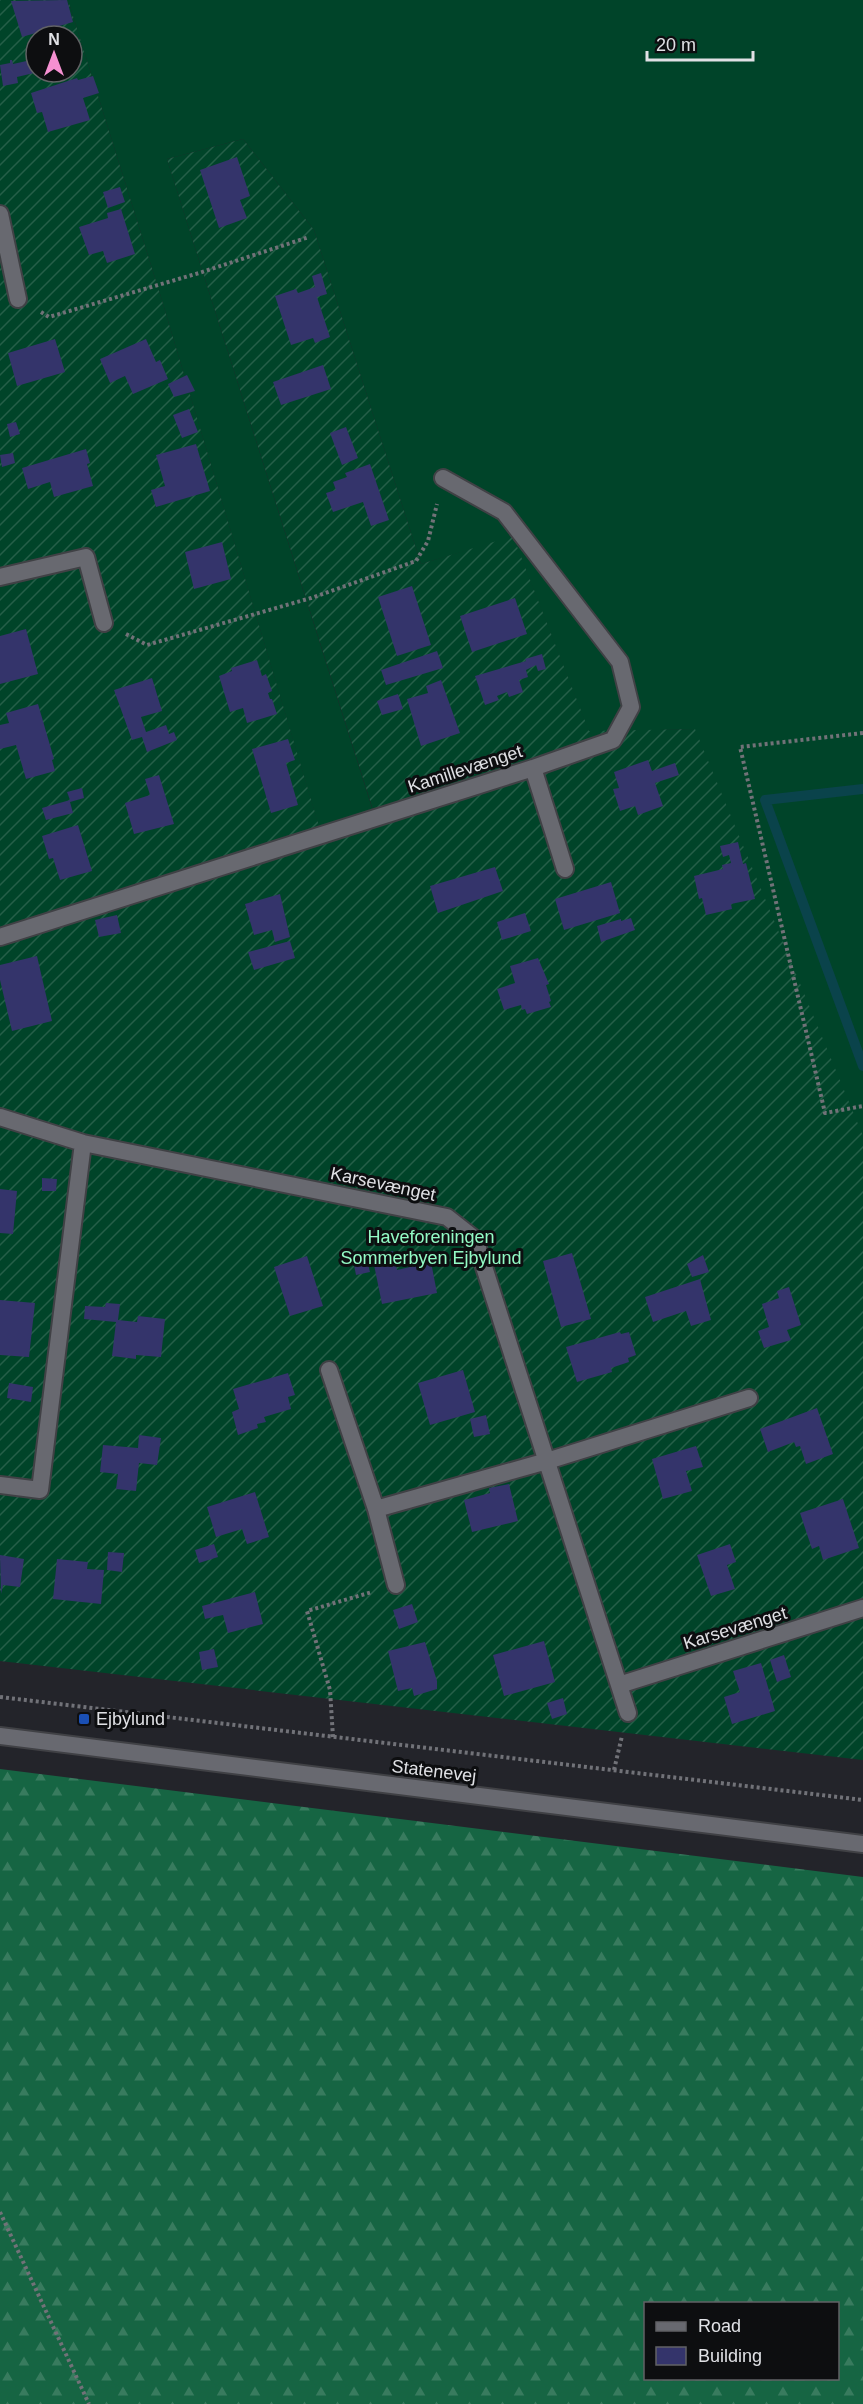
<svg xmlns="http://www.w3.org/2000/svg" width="863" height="2404" viewBox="0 0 863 2404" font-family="Arial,sans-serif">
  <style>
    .grass { fill: #004429 }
    .forest { fill: url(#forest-firs); fill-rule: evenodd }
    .garden { fill: url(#garden-furrows); fill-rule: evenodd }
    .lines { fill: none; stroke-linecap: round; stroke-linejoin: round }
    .stream { stroke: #0a434b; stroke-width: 10 }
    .building { fill: #34346b }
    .service-casing { stroke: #404145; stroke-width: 20 }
    .minor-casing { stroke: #404145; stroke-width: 20 }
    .path { stroke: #717278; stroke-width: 4; stroke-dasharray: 3 3; stroke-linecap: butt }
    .service { stroke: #686970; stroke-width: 16 }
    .minor { stroke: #686970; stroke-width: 16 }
    .transit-dot { fill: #1a4fb4; stroke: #0d0e10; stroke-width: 2 }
    .labels { text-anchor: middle; stroke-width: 6; stroke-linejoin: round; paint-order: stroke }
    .street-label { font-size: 18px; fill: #e0e1e5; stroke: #0d0e10 }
    .park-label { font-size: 18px; fill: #93fbc5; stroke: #0d0e10 }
    .poi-label { font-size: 18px; fill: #e0e1e5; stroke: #0d0e10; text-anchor: start }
  </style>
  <defs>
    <pattern id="forest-firs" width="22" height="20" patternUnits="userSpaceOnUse" patternTransform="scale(1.5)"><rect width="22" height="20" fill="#166543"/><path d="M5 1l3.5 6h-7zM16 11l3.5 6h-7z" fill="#387b5e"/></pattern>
    <pattern id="garden-furrows" width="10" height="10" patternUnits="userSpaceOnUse" patternTransform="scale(1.5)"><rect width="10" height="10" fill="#004429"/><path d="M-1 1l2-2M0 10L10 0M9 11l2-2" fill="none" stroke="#255f48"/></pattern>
  </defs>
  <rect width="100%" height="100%" fill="#23242a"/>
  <path class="grass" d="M68,0H863V1348L0,1056L695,729L589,732L513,537L421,564L314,230L243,139L167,159L373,811L319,827L160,294Z"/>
  <path class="forest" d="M0,1769L863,1877V2404H0ZM646,2304H838V2378H646Z"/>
  <path class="garden" d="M0,0H68L160,294L319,826L373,810L167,159L243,139L314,230L421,564L513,536L589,731L695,729L863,1136V1760L0,1661ZM36,36H72V72H36Z"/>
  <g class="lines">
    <path class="stream" d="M863,789L765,800L863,1066"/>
  </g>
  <path class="building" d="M67,0L73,22L22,37L11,1Z
    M72,45L77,61L72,63Z
    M10,60H12L13,64L31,60L34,73L17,77L18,83L3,86L0,65L10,63Z
    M93,76L99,93L83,98L90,120L48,132L42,112L37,113L31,93L77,78L78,80Z
    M237,157L250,196L240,200L247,218L219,228L200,170Z
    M120,187L125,202L108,208L103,192Z
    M121,209L135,254L107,263L103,251L89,255L79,227L108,218L107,213Z
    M321,273L327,294L317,297L330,337L315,343L313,338L291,345L275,296L296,289L298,293L315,287L312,276Z
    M55,339L65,372L17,386L8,353Z
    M146,339L156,362L160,360L168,379L133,394L125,376L110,383L100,359Z
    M323,365L331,389L281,405L273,382Z
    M187,375L195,391L174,397L168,384Z
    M189,409L198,432L182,438L173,415Z
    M16,422L20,434L10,437L7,424Z
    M346,427L358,458L342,465L330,433Z
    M196,444L210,491L156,507L151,490L165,486L156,455Z
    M86,449L90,463L87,464L93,486L54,497L50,482L28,489L22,468Z
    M13,453L15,463L2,467L0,455Z
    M370,464L389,520L371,526L363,502L333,512L326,493L336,490L333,482L347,477L345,473Z
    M222,542L231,579L194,589L185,552Z
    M412,586L431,645L397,656L378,597Z
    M515,598L527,634L472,652L460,616Z
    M26,629L38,674L0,684V636Z
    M437,651L443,668L386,685L381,670Z
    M542,654L546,669L538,671L536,665L526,670L528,677L519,680L523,692L509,697L507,692L497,696L499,700L485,705L475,676L526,661L525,659Z
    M257,660L262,676L266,674L272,691L268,693L270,699H272L277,714L247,723L243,708L230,712L219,676L232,671L231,668Z
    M152,678L162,711L141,717L146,732L166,725L169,734L174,732L177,740L147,752L142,737L132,740L114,690Z
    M441,680L460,733L421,746L407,699L428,693L426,686Z
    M398,694L403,709L382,715L377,701Z
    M38,704L54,759L52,760L55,771L26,779L16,745L0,749V725L9,723L6,713Z
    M288,739L295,760L286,763L298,805L271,813L252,749Z
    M648,760L652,771L675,763L679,775L655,783L663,806L638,815L635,806L620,811L613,789L619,788L614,772Z
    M159,775L174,824L134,834L125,803L150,795L145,779Z
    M82,788L84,798L70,802L73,813L46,820L42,808L70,800L67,792Z
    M78,825L92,871L60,880L53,858L49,859L42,836Z
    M738,842L743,864L746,863L755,899L731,904L732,909L706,915L702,898L699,899L694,876L723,869L722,865L731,863L729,855L723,857L720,846Z
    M495,867L503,891L438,913L430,886Z
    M611,882L620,913L564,930L555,899Z
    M280,894L290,937L275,942L272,930L254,935L245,904Z
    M525,913L531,931L502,940L497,922Z
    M117,915L121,933L99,937L95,920Z
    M631,918L635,930L601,942L597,926L621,919V921Z
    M290,941L295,958L254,970L248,952Z
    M37,956L52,1021L12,1031L0,980V965Z
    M538,958L549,984L546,985L551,1001L549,1002L551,1007L527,1014L525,1009L522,1010L521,1005L504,1010L497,989L515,983L510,966Z
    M42,1178L57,1179L56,1191H42Z
    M0,1189L17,1191L13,1234L0,1233Z
    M393,1251L397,1270L431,1262L437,1293L382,1304L372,1255Z
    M365,1252L370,1272L356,1275L352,1255Z
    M572,1253L591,1319L561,1327L543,1261Z
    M703,1255L709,1272L692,1277L687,1264Z
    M307,1256L323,1306L290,1316L274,1267Z
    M700,1279L711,1320L691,1326L686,1311L653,1322L645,1297Z
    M789,1287L801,1325L787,1330L791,1340L764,1348L758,1331L769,1327L762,1304L779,1298L777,1291Z
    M0,1300L35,1303L29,1357L0,1355Z
    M106,1303L120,1304L118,1320L137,1322L138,1316L165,1319L161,1357L136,1355V1359L112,1356L116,1322L84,1319L85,1306L105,1307Z
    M620,1332L621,1334L629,1332L636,1355L628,1358L629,1362L611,1368L612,1372L577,1382L566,1347Z
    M463,1370L475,1412L430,1425L418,1383Z
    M288,1373L295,1395L288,1397L291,1409L264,1417L266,1422L257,1424L258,1428L238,1435L232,1412L239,1409L233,1389Z
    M9,1383L33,1387L31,1402L7,1398Z
    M817,1408L833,1454L806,1464L800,1446L796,1447L794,1442L768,1452L760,1429Z
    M486,1415L490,1434L474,1437L470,1419Z
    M139,1435L161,1438L157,1465L139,1463L136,1491L116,1489L118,1474L100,1472L103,1445L138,1448Z
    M696,1446L703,1467L686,1471L692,1491L663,1499L652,1459Z
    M509,1484L518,1521L472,1532L464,1500L490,1493L489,1488Z
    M255,1492L269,1537L247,1544L242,1529L216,1537L207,1507Z
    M843,1499L859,1548L823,1560L819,1546L812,1549L800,1513Z
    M214,1544L218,1557L199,1563L195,1550Z
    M730,1544L736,1562L727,1565L735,1589L711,1596L697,1555Z
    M108,1552L124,1553L122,1572L107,1570Z
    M0,1555L24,1559L20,1587L3,1585L1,1594Z
    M57,1559L88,1562L87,1569L104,1570L101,1604L53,1599Z
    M255,1592L263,1624L228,1633L223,1615L205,1619L202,1606Z
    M412,1604L418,1622L399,1629L393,1610Z
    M544,1641L555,1682L504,1696L493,1655Z
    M425,1642L437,1681V1689L414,1696L412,1688L398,1691L388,1651Z
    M214,1649L218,1667L202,1670L199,1652Z
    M784,1655L791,1677L777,1682L770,1660Z
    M761,1663L775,1711L732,1724L724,1697L740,1692L733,1671Z
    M563,1698L567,1714L552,1719L547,1703Z"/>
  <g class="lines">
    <g class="service-casing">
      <path id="service" d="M0,214L18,299
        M0,577L86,557L104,623
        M533,768L565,869
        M0,937L533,768L613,740L631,707L620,662L504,512L443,478
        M0,1117L83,1143L447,1217L475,1239L628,1713
        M329,1370L376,1509L547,1461L749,1398
        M0,1485L40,1490L83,1143
        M376,1509L396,1585
        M619,1685L863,1608"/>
    </g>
    <g class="minor-casing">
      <path id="minor" d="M0,1736L863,1844"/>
    </g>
    <path class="path" d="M41,312L49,317L199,273L309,237
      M126,634L147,645L311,598L416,561L428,541L437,504
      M863,733L740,747L825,1113L863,1106
      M0,1697L863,1800
      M333,1737L330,1690L307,1611L372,1592
      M614,1770L622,1736
      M0,2212L89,2404"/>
    <use href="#service" class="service"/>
    <use href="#minor" class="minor"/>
  </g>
  <rect class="transit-dot" x="78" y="1713" width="12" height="12" rx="3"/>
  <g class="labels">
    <g class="street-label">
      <text transform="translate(465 769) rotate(-18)" y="6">Kamillevænget</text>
      <text transform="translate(383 1184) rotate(12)" y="6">Karsevænget</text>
      <text transform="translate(735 1628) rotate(-17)" y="6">Karsevænget</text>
      <text transform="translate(434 1771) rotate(7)" y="6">Statenevej</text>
    </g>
    <g class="park-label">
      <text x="431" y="1243">Haveforeningen<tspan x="431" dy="21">Sommerbyen Ejbylund</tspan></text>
    </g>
    <g class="poi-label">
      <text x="96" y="1725">Ejbylund</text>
    </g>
  </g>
  <rect x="644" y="2302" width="195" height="78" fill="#0d0e10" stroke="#616265" stroke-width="1.5"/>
  <rect x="656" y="2322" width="30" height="9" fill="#686970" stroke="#616265" stroke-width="1.5"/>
  <text x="698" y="2332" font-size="18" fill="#e0e1e5">Road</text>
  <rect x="656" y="2347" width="30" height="18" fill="#34346b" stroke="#616265" stroke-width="1.5"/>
  <text x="698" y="2362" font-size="18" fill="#e0e1e5">Building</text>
  <g transform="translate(54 54)"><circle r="28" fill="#0d0e10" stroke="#616265" stroke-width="1.5"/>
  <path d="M0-4.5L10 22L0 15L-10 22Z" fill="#f590d1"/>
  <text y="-9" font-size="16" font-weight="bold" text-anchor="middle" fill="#e0e1e5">N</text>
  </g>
  <path d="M647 51v9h106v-9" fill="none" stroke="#e0e1e5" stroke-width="3"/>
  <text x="656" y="51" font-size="18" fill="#e0e1e5" stroke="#0d0e10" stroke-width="4.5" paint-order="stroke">20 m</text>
</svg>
